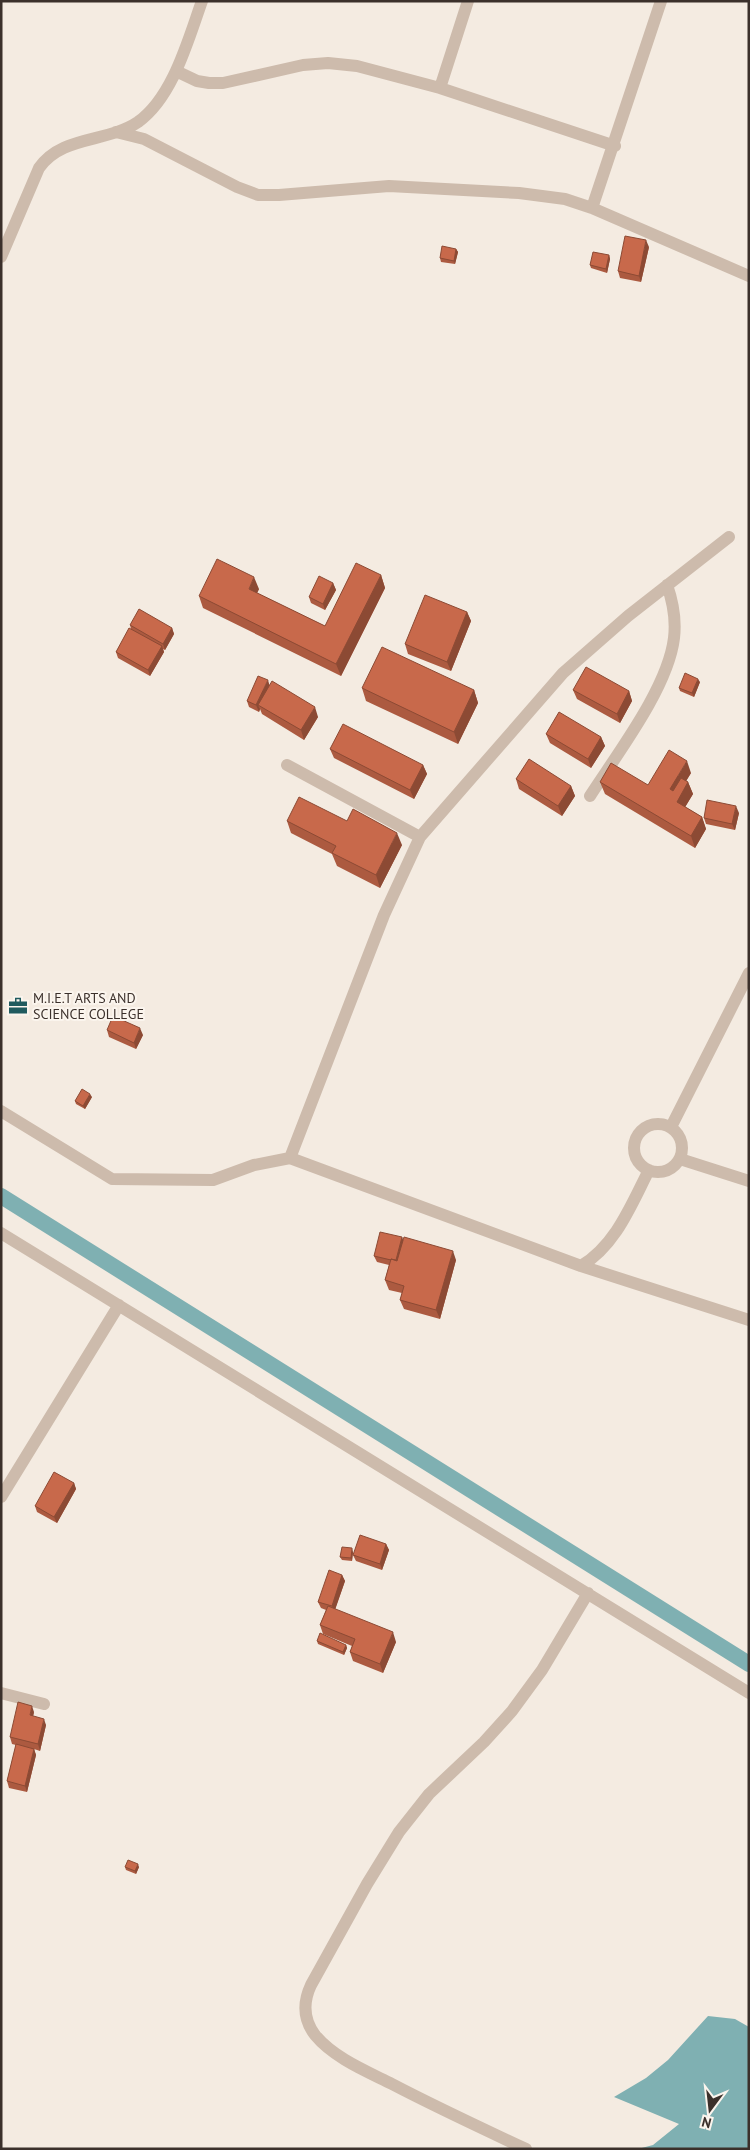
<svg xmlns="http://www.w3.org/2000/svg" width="750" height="2150" viewBox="0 0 750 2150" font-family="'PT Sans',sans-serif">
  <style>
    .water { fill: #7fb0b2 }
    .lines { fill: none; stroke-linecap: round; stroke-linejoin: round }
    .canal { stroke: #7fb0b2; stroke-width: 16 }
    .minor { stroke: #cdbbac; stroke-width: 12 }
    .wall { fill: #ac5a40 }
    .shaded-wall { fill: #8c4a34 }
    .building { fill: #c8694b; stroke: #8c4a34 }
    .labels { text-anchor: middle; stroke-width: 4; stroke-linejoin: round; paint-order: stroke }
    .poi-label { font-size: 14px; fill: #3b302b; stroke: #fbf5ee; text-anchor: start }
  </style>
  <rect width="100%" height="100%" fill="#f4ebe1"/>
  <path class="water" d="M708,2016L735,2019L749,2027V2149H638L653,2145L679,2124L614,2097L646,2078L668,2060Z"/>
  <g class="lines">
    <path class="canal" d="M1,1196L749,1664"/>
    <path class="minor" d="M176,71L197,81L209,83H223L303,65L328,63L357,66L440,88L615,146
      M440,88L468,1
      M116,132L144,139L237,187L258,195H279L389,186L519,193L565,199L592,208L749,276
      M592,208L661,1
      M1,257L39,168C62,135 107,143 138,122C173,97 188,40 202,1
      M287,765L420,837
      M590,796C617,754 668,688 674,638C676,621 673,602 667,585
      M1,1111L112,1179L213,1180L254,1165L290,1158L581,1266L749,1320
      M634 1148a24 24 0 1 1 48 0a24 24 0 1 1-48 0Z
      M671,1127L749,973
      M290,1158L384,915L420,837L563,673L628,616L729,537
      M680,1159L749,1181
      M1,1233L749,1693
      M581,1266C616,1245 631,1205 649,1170
      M1,1497L119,1305
      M1,1693L44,1704
      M526,2149C481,2128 436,2107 392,2084C366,2071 334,2058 315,2035C303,2019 303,2002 311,1985L367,1884L399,1832L429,1794L484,1742L512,1711L542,1670L588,1593"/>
  </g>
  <path class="wall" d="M649,247L641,282L620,278L618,271Z
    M456,249L458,252L455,264L441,262L440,258Z
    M609,255L610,259L607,273L591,268L590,265Z
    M381,575L385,588L341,676L203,608L199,596L259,589L257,593L325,626Z
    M333,583L336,590L325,610L311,603L309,597Z
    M467,612L471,621L451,671L408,654L405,644Z
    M130,625L172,628L174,634L165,650L163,649L164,652L150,676L118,658L116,652L131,629Z
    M700,682L694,697L680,691L679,688Z
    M270,686L318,717L304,740L262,714L260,709L259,712L249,707L247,701Z
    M362,688L474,690L478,703L458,744L366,701Z
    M573,690L629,691L632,701L620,723L577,699Z
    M546,734L601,737L605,746L591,768L550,743Z
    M330,749L423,765L427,774L414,799L334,758Z
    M691,773L686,781L688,782L693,794L685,807L702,817L706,829L695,848L605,794L600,782L648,785Z
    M516,779L571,786L575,796L562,816L519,789Z
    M739,813L735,830L706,824L704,818Z
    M287,821L402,845L380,888L337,866L332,854L291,833Z
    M107,1030L143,1035L136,1049L109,1037Z
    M92,1097L85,1109L76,1104L75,1101Z
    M402,1237L403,1240L456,1260L440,1319L404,1309L400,1300L402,1293L389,1290L385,1280L389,1265L377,1262L374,1256Z
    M74,1483L76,1489L57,1523L37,1512L35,1506Z
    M386,1544L389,1550L382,1570L356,1561L353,1555Z
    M353,1552L352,1561L342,1560L340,1557Z
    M342,1575L345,1581L335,1609L396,1642L383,1673L353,1661L350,1652L352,1646L323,1634L320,1625L326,1610L321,1608L318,1602Z
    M317,1641L346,1645L347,1648L344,1655L318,1644Z
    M34,1712L33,1716L46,1725L40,1751L34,1749L36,1755L27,1792L9,1788L7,1781L16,1745L12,1744L10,1737Z
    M125,1867H139L136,1874L126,1870Z"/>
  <path class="shaded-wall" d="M646,240L649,247L641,282L639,276Z
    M456,249L458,252L455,264L454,261Z
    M609,255L610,259L607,273L606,269Z
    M381,575L385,588L341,676L336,664Z
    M254,577L259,589L253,601L249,589Z
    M333,583L336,590L325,610L323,604Z
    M467,612L471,621L451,671L447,662Z
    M172,628L174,634L165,650L163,644Z
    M162,646L164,652L150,676L148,670Z
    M698,679L700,682L694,697L692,693Z
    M268,680L270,687L258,705L260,709L259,712L256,705Z
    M474,690L478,703L458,744L454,732Z
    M629,691L632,701L620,723L617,714Z
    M315,707L318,717L304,740L301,730Z
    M601,737L605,746L591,768L588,759Z
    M687,761L691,773L674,801L670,789Z
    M423,765L427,774L414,799L410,790Z
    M688,782L693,794L681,814L677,802Z
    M571,786L575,796L562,816L558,806Z
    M736,806L739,813L735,830L732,824Z
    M702,817L706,829L695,848L691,836Z
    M397,833L402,845L380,888L376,875Z
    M140,1028L143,1035L136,1049L134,1043Z
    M90,1094L92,1097L85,1109L83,1106Z
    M402,1237L404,1243L398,1267L396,1261Z
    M453,1251L456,1260L440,1319L436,1310Z
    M74,1483L76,1489L57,1523L54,1517Z
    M386,1544L389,1550L382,1570L380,1564Z
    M352,1548L353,1552L352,1561L351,1558Z
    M342,1575L345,1581L334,1613L332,1606Z
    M393,1632L396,1642L383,1673L380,1664Z
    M346,1645L347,1648L344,1655L343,1652Z
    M32,1706L34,1712L32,1721L30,1715Z
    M44,1719L46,1725L40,1751L38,1744Z
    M34,1749L36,1755L27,1792L25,1786Z
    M138,1864L139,1867L136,1874L135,1871Z"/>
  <path class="building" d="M625,236L646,240L639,276L618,271Z
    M442,246L456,249L454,261L440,258Z
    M593,252L609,255L606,269L590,265Z
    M217,559L254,577L249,589L325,626L356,563L381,575L336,664L199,596Z
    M319,576L333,583L323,604L309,597Z
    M425,595L467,612L447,662L405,644Z
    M139,609L172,628L163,644L130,625Z
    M129,628L162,646L148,670L116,652Z
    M382,647L474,690L454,732L362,688Z
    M586,667L629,691L617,714L573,690Z
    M685,673L698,679L692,693L679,688Z
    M258,676L268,680L256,705L247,701Z
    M272,681L315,707L301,730L258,705Z
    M559,712L601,737L588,759L546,734Z
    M343,724L423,765L410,790L330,749Z
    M669,750L687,761L670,789L673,791L681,778L688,782L677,802L702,817L691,836L600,782L611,763L648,785Z
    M529,759L571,786L558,806L516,779Z
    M299,797L347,821L353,809L397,833L376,875L332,853L336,846L287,821Z
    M707,800L736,806L732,824L704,818Z
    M113,1016L140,1028L134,1043L107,1030Z
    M82,1089L90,1094L83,1106L75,1101Z
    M380,1232L402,1237L396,1260L391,1259V1260L374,1256Z
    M404,1237L453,1251L436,1310L400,1300L404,1286L385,1280L391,1259L397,1261Z
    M54,1472L74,1483L54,1517L35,1506Z
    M360,1535L386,1544L380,1564L353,1555Z
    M342,1547L352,1548L351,1558L340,1557Z
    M329,1570L342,1575L332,1606L318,1602Z
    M328,1606L393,1632L380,1664L350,1652L355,1639L320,1625Z
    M320,1633L346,1645L343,1652L317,1641Z
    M18,1702L32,1706L30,1715L44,1719L38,1744L10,1737Z
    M16,1744L34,1749L25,1786L7,1781Z
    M128,1860L138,1864L135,1871L125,1867Z"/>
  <defs>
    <g id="office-bare" transform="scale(1.5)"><path d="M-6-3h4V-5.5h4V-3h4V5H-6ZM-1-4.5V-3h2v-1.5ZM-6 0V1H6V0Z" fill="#1f5a5e" stroke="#fbf5ee" stroke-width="2.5" paint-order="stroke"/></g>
  </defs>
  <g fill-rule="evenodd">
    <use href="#office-bare" x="18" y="1006"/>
  </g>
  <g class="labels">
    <g class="poi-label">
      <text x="33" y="1003">M.I.E.T ARTS AND<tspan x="33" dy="16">SCIENCE COLLEGE</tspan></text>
    </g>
  </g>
  <rect width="750" height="2150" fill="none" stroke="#3b302b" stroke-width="5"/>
  <g transform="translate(710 2110) rotate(195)" stroke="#fbf5ee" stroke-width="4" paint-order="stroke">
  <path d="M0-4L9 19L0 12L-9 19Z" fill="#3b302b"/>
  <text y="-8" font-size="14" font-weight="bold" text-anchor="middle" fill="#3b302b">N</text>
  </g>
</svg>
